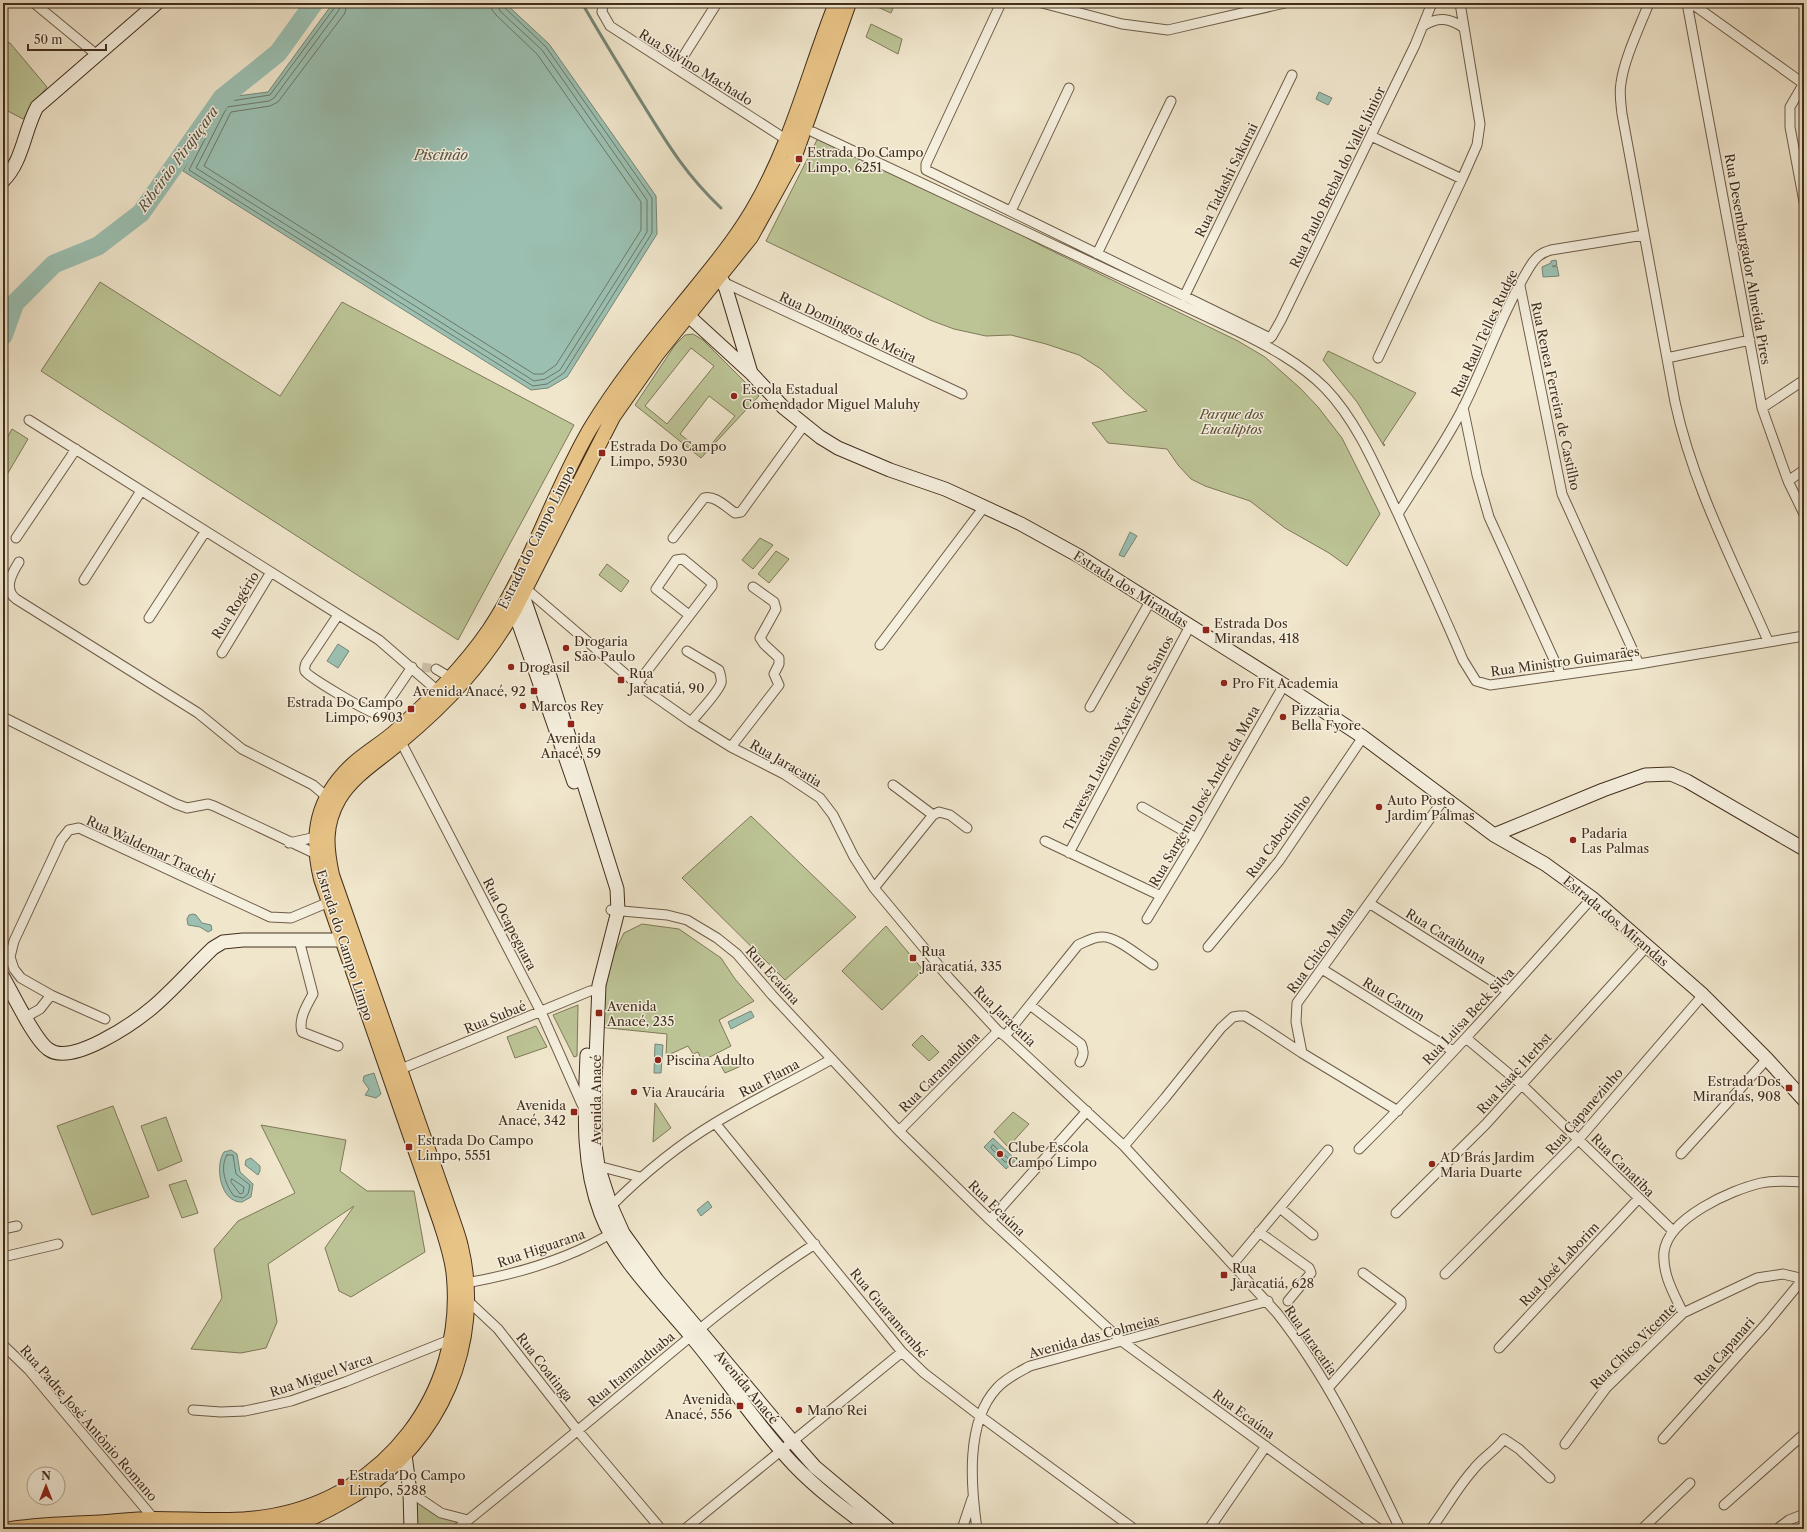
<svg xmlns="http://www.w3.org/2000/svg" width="1807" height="1532" viewBox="0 0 1807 1532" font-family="'Libre Caslon Text',serif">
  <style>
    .green { fill: #bcc496; stroke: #7f7959; fill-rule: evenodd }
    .water { fill: #9bc0b2; stroke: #778676 }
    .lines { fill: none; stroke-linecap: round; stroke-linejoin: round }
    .shore { stroke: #6e7767; stroke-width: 1 }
    .stream { stroke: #778676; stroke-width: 3 }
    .river { stroke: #9bc0b2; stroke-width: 19 }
    .street-tunnel { stroke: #cdc1a9; stroke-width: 9; stroke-dasharray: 9 4.5; stroke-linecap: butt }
    .street-casing { stroke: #6e5c48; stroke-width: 11 }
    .secondary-casing { stroke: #422e1c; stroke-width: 15 }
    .primary-casing { stroke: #422e1c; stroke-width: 16 }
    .street { stroke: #f5efde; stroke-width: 9 }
    .secondary { stroke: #f5efde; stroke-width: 13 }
    .primary { stroke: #e8c386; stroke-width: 14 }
    .poi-dot { fill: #8f2418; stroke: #f5efde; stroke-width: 1.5 }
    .labels { text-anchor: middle; stroke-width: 3; stroke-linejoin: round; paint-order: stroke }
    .street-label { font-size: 13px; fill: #422e1c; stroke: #f5efde }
    .poi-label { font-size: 13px; fill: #422e1c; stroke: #f5efde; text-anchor: start }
    .park-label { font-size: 13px; font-style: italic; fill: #5a4c34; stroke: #f5efde }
    .water-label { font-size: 14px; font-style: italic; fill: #585242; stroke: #f5efde }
  </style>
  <rect width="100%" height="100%" fill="#f0e6cc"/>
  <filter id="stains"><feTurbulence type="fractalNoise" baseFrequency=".005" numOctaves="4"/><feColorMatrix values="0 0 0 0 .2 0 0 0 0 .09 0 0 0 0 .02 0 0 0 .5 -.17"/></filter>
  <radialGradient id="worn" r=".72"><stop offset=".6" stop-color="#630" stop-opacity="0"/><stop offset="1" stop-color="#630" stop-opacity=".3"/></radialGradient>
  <path class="green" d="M874,3H895L891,13L873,5Z
    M871,24L902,39L898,54L866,37Z
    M3,41L10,43L47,87L23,119L6,110L3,112Z
    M819,136L977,211L1042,246L1238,341L1265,357L1300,388L1318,407L1342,438L1380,514L1347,566L1329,553L1285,528L1250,501L1205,486L1191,479L1178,465L1167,449L1108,443L1092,423L1147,411L1126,393L1101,369L1079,355L1046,344L1011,335L986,336L954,329L930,320L766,241Z
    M100,282L280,396L342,302L574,425L458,640L41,371Z
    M693,334L703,340L759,396L701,458L635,405L675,345L685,335ZM691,348L714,366L667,424L645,406ZM709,396L735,416L704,453L680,434Z
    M1328,351L1416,393L1383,443L1385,445L1384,446L1357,402L1323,360Z
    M12,429L28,439L5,478L3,477V445Z
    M760,538L773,545L753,569L742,560Z
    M776,551L789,559L769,583L758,574Z
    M607,564L629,581L621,592L599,575Z
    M751,816L856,917L785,980L682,878Z
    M642,924L679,929L721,958L735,979L754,1001L719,1020L731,1046L702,1061L698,1052L693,1054L688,1046L666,1056L667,1034L599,1027L610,961L624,933Z
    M886,926L923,970L882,1010L842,971Z
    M578,1005L577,1056L574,1057L553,1015Z
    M536,1026L547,1047L515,1058L507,1037Z
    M922,1035L939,1052L929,1061L912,1045Z
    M736,1057L741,1066L725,1073L720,1064Z
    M655,1103L671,1128L653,1142Z
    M113,1106L149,1197L92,1215L57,1126Z
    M1013,1112L1029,1124L1008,1147L994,1132Z
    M166,1117L182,1161L158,1171L141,1126Z
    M261,1125L346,1140L340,1171L367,1191H414L425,1252L351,1297L339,1291L325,1248L354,1206L268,1264L277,1322L266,1348L241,1353L191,1349L222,1298L214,1249L238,1221L295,1193Z
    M186,1180L198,1213L182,1218L169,1185Z
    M412,1496L459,1524L453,1529H412Z"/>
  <path class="water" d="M333,3H505L549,44L656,196L657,234L567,377L548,388L531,390L183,171L222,98L268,92Z
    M1319,92L1332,98L1328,105L1316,99Z
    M1556,260L1557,265L1552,266L1553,267L1557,266L1559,276L1543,277L1542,267L1551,263V261Z
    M1130,532L1137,536L1124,557L1119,555Z
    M338,644L349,651L338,668L327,661Z
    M193,914L196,915L202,923L211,925L212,930L208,932L200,927L188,925L187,919L189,915Z
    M751,1011L754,1017L731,1029L728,1022Z
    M655,1044L663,1045L661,1073H654Z
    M374,1073L381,1094L376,1098L365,1095L369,1089L363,1081L364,1076Z
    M993,1138L1016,1160L1006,1169L984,1147Z
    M231,1150L237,1154L240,1172L253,1184L251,1197L242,1202C221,1203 214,1167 224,1152Z
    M251,1158L260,1166V1171L258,1175L245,1165L246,1160Z
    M708,1201L712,1207L701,1216L697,1210Z"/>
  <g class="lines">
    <path class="shore" d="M336,3L335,7L270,95L224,102L189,170L533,386L547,384L564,373L652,233V198L546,47L504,7L502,3
      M341,3L339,10L274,98L269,101L227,107L196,168L534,381L545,379L560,370L647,232V200L542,50L500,11L497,3
      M347,3L345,13L278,102L270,106L231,112L204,166L534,374H543L556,365L641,230V202L537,54L496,15L492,10L491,3
      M993,1145L1009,1159L1008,1162H1005L991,1148Z
      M227,1155H233L236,1174L250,1185L248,1194L243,1198L234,1196C226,1186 219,1168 227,1155Z
      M232,1179L244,1187L243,1193L240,1194L231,1182Z"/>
    <path class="stream" d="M582,3C602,38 623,72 644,106C668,145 687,176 721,208"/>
    <path class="river" d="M3,336L15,303L54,264L98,246L141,213L222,98L278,53L314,3"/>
    <path class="street-tunnel" d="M422,667L436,669"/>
    <g class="street-casing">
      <path id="street" d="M34,3L97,55
        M603,3L602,12L610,26L787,140
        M1001,3L926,164V170L1270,338L1272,336L1281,320L1415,45L1432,3
        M1042,3L1122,24L1168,30L1285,3
        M1649,3C1640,26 1624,59 1621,83C1619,93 1621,104 1622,114L1675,402C1693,486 1734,563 1768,641
        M1687,3L1762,408L1788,481L1804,514
        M1691,3L1804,84
        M1423,26C1438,16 1450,18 1464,28
        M676,68L717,3
        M1804,83L1790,107V127L1804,202
        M813,132L1237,331C1268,346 1300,363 1325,388C1358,422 1378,472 1398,514C1420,563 1442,611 1463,660L1476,681L1490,685L1639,664L1804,636
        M1371,136L1462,179L1477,145L1480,124L1460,3
        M1011,211L1069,88
        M1097,254L1171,101
        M723,282L962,394
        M1520,286L1562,494L1639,664
        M1184,297L1292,75
        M1378,358L1462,179
        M1667,358L1750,340
        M1463,407L1477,475L1489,517L1561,675
        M1762,408L1804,380
        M29,420L379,640L439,692
        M1788,481L1804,470
        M1398,514C1420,478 1445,444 1464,406C1486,361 1503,311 1529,268C1535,258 1540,253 1551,250L1644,235
        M16,538L76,449
        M673,538L704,498C715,495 726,507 735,513L741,512L804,425
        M19,562C12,573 3,589 16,599L198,713L242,749L313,785L327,797
        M84,580L141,491
        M525,588L637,684L691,722L731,747L784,774L820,798L833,815L854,857L874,888L949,978L998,1031L1005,1036L1124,1146L1277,1313C1329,1379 1364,1454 1400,1529
        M338,615L306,663C305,666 304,668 305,671C308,677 369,713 377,714L382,711L412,667
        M149,618L205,532
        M880,645L984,507
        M687,651L719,670C720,674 722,679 721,683C718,693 698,713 691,722
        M222,653L271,572
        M436,669L451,678
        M637,684L712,586V583L683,559L676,560L656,589L689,615
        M1090,707L1151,600
        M3,717L176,804L187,808L208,804L214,806L316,854
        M401,742L541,1012L584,1109
        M731,747L779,685L774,674L779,664V658L764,644L760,638L776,609L774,602L753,587
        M893,785L933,815
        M1142,807L1196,838
        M1045,841L1161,896
        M289,843L316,837
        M1069,853L1190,626
        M874,888L933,815L939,812L950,815L967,828
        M1369,903L1508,991
        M611,910L667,915L687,920L717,938L737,954L772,995L899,1131L990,1220L1123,1342L1379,1529
        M1147,919L1196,838L1284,685
        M299,940L313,994C307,1005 298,1019 302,1032L338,1046
        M1208,947L1279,861L1363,737
        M1322,969L1453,1051
        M1030,1005L1081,1044C1084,1051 1084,1055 1080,1062
        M26,1017L40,1009L51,995
        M105,1019L51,995L21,978L14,969L10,957L14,941L61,840L69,830L79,828L270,917L291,918L329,902
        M1005,1036L1078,945C1085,942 1093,937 1101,937C1115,935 1140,957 1153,965
        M1466,1038L1521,1084L1673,1231
        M1302,1053L1296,1022L1297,1003L1444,799
        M401,1069L590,991L599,990
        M715,1123L902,1352L924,1373L980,1416L1134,1529
        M899,1131L998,1031
        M1124,1146L1165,1098L1221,1028L1233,1017L1239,1016H1245L1258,1024L1302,1053L1398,1111
        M1359,1149C1440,1069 1516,983 1592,898
        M1681,1154L1767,1059
        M598,1166L640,1177
        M611,1206C642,1175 677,1146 715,1123C753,1100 793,1081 832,1059
        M1280,1208L1313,1235
        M1396,1213L1486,1124L1647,946
        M990,1220L1087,1111
        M3,1229L17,1226
        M1259,1232L1309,1268L1311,1273L1288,1301
        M3,1257L58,1244
        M1233,1264L1328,1150
        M1445,1274L1579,1139L1703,995
        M466,1283C518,1274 570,1259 615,1231
        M466,1299L498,1329L578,1431L661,1529
        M1683,1313C1674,1294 1662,1274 1664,1252C1668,1218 1731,1190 1761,1183C1775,1180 1790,1181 1804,1182
        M3,1345L29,1370L154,1519
        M1499,1348L1639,1198
        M1328,1388L1401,1306V1301L1363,1273
        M193,1410L221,1412L245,1411L291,1401L345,1382L452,1339
        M1663,1439L1765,1325L1803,1279
        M1565,1444L1606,1388L1683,1313L1757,1278L1783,1274L1804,1279
        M410,1492L441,1513L468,1520
        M1724,1505L1804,1434
        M457,1529C517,1481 576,1432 635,1383C693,1334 751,1285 815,1244
        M685,1529L902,1352
        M962,1529L972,1499
        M977,1529C971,1487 965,1422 997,1388C1006,1378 1019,1372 1030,1366L1268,1301
        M1209,1529L1266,1446
        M1431,1529C1445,1510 1457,1488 1473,1470C1482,1458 1495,1451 1504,1439L1519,1449L1550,1478
        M1642,1529L1690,1483
        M1777,1529L1789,1520L1804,1514"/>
    </g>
    <g class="secondary-casing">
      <path id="secondary" d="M3,181C23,161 24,131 37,107L157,3
        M710,271L723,282L726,289L751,373
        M681,309L752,374L784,408L820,437L838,448L890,470L945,489L967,499L1021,524L1079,556L1284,685L1363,737L1494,835L1545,864L1592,898L1703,995L1767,1059L1804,1100
        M520,587L543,654L617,889L618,911L599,985L595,1084V1145L598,1166L611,1206L623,1233L657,1280L793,1442L815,1467L889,1529
        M512,604L574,782
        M1494,835L1603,790L1645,775L1671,774L1687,781L1804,849
        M3,977C13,994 34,1039 48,1049C71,1067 134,1023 153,1007C174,989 193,967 213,948L223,942L243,940H351
        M587,1055C585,1108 581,1162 601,1214C617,1257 660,1299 690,1335C726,1377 756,1425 794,1465C817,1489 844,1509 871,1529
        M405,1455L410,1492L411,1529"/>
    </g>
    <g class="primary-casing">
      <path id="primary" d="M11,1529C37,1525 64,1524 90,1523C111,1522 133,1519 155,1519C194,1519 233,1523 272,1516C385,1496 464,1393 454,1278C453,1259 446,1240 440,1221L321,879C310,834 317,798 352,765C366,752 383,743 397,730C431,699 463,668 489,630C531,567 552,494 590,429C616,386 648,346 680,307C705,276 731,246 752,211C791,146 808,73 836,3
        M268,1529C280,1526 292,1524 304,1521C323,1514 341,1503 358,1493C440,1442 484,1343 461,1247C459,1237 455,1227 452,1218L332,875C326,847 324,825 339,799C354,774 380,760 401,741C448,702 483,664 514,611L613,417L658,353L751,237L793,161L849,3"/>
    </g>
    <use href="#street" class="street"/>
    <use href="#secondary" class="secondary"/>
    <use href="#primary" class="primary"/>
  </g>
  <g class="poi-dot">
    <rect x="795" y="155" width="8" height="8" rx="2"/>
    <circle cx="734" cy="396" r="4"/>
    <rect x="598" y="449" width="8" height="8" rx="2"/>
    <rect x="1202" y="626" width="8" height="8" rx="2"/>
    <circle cx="566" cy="648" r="4"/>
    <circle cx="511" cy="667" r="4"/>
    <rect x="617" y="676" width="8" height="8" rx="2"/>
    <circle cx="1224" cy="683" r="4"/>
    <rect x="530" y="687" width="8" height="8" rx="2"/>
    <circle cx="523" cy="706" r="4"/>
    <rect x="407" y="705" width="8" height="8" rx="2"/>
    <circle cx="1283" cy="717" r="4"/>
    <rect x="567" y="720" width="8" height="8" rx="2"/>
    <circle cx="1379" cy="807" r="4"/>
    <circle cx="1573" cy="840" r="4"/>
    <rect x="909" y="954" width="8" height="8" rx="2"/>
    <rect x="595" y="1009" width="8" height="8" rx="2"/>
    <circle cx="658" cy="1060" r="4"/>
    <rect x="1785" y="1084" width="8" height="8" rx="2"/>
    <circle cx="634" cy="1092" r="4"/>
    <rect x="570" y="1108" width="8" height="8" rx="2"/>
    <rect x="405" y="1143" width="8" height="8" rx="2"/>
    <circle cx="1000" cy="1154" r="4"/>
    <circle cx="1432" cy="1164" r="4"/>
    <rect x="1220" y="1271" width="8" height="8" rx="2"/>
    <rect x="736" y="1402" width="8" height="8" rx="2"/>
    <circle cx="799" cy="1410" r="4"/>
    <rect x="337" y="1478" width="8" height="8" rx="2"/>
  </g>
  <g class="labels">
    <g class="street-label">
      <text transform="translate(696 67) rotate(32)" y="5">Rua Silvino Machado</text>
      <text transform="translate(1337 177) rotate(-64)" y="5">Rua Paulo Brebal do Valle Júnior</text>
      <text transform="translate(1226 180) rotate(-64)" y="5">Rua Tadashi Sakurai</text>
      <text transform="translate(1748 259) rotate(80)" y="5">Rua Desembargador Almeida Pires</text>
      <text transform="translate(848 327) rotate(25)" y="5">Rua Domingos de Meira</text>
      <text transform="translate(1484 333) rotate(-65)" y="5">Rua Raul Telles Rudge</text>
      <text transform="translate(1556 396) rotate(78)" y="5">Rua Renea Ferreira de Castilho</text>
      <text transform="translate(536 537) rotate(-64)" y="5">Estrada do Campo Limpo</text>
      <text transform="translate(1131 589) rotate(32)" y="5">Estrada dos Mirandas</text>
      <text transform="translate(235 605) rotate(-58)" y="5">Rua Rogério</text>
      <text transform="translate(1565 661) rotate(-8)" y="5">Rua Ministro Guimarães</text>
      <text transform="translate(1118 733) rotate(-62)" y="5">Travessa Luciano Xavier dos Santos</text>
      <text transform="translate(786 763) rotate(30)" y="5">Rua Jaracatia</text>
      <text transform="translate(1204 796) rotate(-60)" y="5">Rua Sargento José Andre da Mota</text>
      <text transform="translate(1278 836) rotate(-54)" y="5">Rua Caboclinho</text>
      <text transform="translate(151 849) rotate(25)" y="5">Rua Waldemar Tracchi</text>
      <text transform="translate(1616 921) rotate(40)" y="5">Estrada dos Mirandas</text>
      <text transform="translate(510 924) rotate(63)" y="5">Rua Ocapeguara</text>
      <text transform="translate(1446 936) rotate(32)" y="5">Rua Caraibuna</text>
      <text transform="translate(345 945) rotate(72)" y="5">Estrada do Campo Limpo</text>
      <text transform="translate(1320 950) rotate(-54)" y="5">Rua Chico Mana</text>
      <text transform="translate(773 975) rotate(48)" y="5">Rua Ecaúna</text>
      <text transform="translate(1394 999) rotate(32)" y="5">Rua Carum</text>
      <text transform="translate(1005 1016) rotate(44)" y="5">Rua Jaracatia</text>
      <text transform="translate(1468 1016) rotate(-47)" y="5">Rua Luisa Beck Silva</text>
      <text transform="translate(495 1017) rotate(-22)" y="5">Rua Subaé</text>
      <text transform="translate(939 1072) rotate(-45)" y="5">Rua Caranandina</text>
      <text transform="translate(1514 1073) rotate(-48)" y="5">Rua Isaac Herbst</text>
      <text transform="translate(769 1078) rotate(-28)" y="5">Rua Flama</text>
      <text transform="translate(596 1100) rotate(-90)" y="5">Avenida Anacé</text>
      <text transform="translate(1584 1111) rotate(-49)" y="5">Rua Capanezinho</text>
      <text transform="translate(1623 1165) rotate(45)" y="5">Rua Canatiba</text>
      <text transform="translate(997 1208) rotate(44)" y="5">Rua Ecaúna</text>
      <text transform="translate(541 1248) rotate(-19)" y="5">Rua Higuarana</text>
      <text transform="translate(1559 1264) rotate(-47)" y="5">Rua José Laborim</text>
      <text transform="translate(889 1313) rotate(50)" y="5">Rua Guaramembé</text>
      <text transform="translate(1094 1336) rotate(-15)" y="5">Avenida das Colmeias</text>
      <text transform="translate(1311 1340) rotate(55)" y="5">Rua Jaracatia</text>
      <text transform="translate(1633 1346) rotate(-45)" y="5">Rua Chico Vicente</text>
      <text transform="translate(1724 1351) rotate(-49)" y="5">Rua Capanari</text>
      <text transform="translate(545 1367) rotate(52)" y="5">Rua Coatinga</text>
      <text transform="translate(631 1369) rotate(-40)" y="5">Rua Itamanduaba</text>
      <text transform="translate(321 1375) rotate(-19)" y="5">Rua Miguel Varca</text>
      <text transform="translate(747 1387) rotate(50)" y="5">Avenida Anacé</text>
      <text transform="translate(1244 1414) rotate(36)" y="5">Rua Ecaúna</text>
      <text transform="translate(89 1423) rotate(49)" y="5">Rua Padre José Antônio Romano</text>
    </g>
    <g class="poi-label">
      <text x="807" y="157">Estrada Do Campo<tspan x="807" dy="15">Limpo, 6251</tspan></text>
      <text x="742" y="394">Escola Estadual<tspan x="742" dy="15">Comendador Miguel Maluhy</tspan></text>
      <text x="610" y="451">Estrada Do Campo<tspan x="610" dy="15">Limpo, 5930</tspan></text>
      <text x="1214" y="628">Estrada Dos<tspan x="1214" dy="15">Mirandas, 418</tspan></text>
      <text x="574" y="646">Drogaria<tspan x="574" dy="15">São Paulo</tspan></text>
      <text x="519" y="672">Drogasil</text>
      <text x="629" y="678">Rua<tspan x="629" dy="15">Jaracatiá, 90</tspan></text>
      <text x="1232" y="688">Pro Fit Academia</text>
      <text x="526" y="696" text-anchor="end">Avenida Anacé, 92</text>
      <text x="403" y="707" text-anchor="end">Estrada Do Campo<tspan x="403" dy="15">Limpo, 6903</tspan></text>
      <text x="531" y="711">Marcos Rey</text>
      <text x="1291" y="715">Pizzaria<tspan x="1291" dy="15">Bella Fyore</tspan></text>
      <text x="571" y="743" text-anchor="middle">Avenida<tspan x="571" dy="15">Anacé, 59</tspan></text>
      <text x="1387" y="805">Auto Posto<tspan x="1387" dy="15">Jardim Palmas</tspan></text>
      <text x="1581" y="838">Padaria<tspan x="1581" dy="15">Las Palmas</tspan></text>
      <text x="921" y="956">Rua<tspan x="921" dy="15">Jaracatiá, 335</tspan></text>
      <text x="607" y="1011">Avenida<tspan x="607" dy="15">Anacé, 235</tspan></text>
      <text x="666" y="1065">Piscina Adulto</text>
      <text x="1781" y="1086" text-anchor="end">Estrada Dos<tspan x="1781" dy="15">Mirandas, 908</tspan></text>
      <text x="642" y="1097">Via Araucária</text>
      <text x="566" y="1110" text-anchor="end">Avenida<tspan x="566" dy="15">Anacé, 342</tspan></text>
      <text x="417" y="1145">Estrada Do Campo<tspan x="417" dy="15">Limpo, 5551</tspan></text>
      <text x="1008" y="1152">Clube Escola<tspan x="1008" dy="15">Campo Limpo</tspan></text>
      <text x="1440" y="1162">AD Brás Jardim<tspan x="1440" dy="15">Maria Duarte</tspan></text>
      <text x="1232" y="1273">Rua<tspan x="1232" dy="15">Jaracatiá, 628</tspan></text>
      <text x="732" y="1404" text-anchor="end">Avenida<tspan x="732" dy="15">Anacé, 556</tspan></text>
      <text x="807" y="1415">Mano Rei</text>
      <text x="349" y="1480">Estrada Do Campo<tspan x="349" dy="15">Limpo, 5288</tspan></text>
    </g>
    <g class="park-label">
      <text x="1232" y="419">Parque dos<tspan x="1232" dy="15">Eucaliptos</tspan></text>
    </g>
    <g class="water-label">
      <text x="441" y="160">Piscinão</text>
      <text transform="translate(178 159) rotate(-54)" y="5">Ribeirão Pirajuçara</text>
    </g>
  </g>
  <rect width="1807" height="1532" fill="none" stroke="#f0e6cc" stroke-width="16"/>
  <rect x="4" y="4" width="1799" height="1524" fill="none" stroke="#422e1c" stroke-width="2"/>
  <rect x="8" y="8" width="1791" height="1516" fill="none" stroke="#422e1c"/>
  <g transform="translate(46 1486)"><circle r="19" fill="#f5efde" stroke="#ada290"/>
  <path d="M0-3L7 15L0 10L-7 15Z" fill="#8f2418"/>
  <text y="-6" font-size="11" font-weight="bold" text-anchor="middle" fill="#422e1c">N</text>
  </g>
  <path d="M28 44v6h78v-6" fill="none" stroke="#422e1c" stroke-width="2"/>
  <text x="34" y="44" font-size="12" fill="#422e1c" stroke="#f5efde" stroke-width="3" paint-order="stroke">50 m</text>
  <rect width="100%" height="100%" filter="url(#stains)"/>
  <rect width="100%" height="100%" fill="url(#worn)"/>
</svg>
